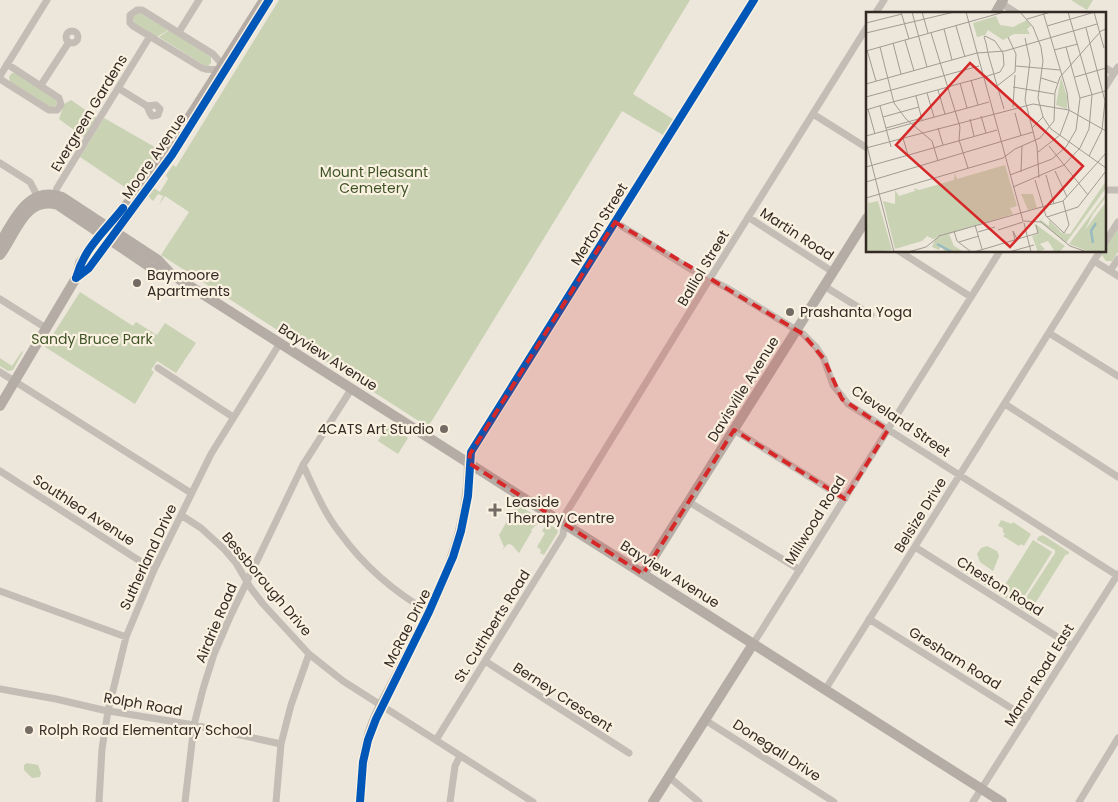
<svg xmlns="http://www.w3.org/2000/svg" width="1118" height="802" viewBox="0 0 1118 802" font-family="Poppins,sans-serif">
  <style>
    .green { fill: #cad2b4 }
    .lines { fill: none; stroke-linecap: round; stroke-linejoin: round }
    .street { stroke: #c4bdb5; stroke-width: 7 }
    .secondary { stroke: #b5ada5; stroke-width: 10 }
    .cycleway-casing { stroke: #faf1e1; stroke-width: 11 }
    .cycleway { stroke: #0057b8; stroke-width: 8 }
    .marked { fill: #d62828; fill-opacity: 0.2; stroke: #d62828; stroke-width: 4; stroke-dasharray: 10 6; stroke-linejoin: round }
    .poi-dot { fill: #746c64; stroke: #faf1e1; stroke-width: 2 }
    .labels { text-anchor: middle; stroke-width: 4.5; stroke-linejoin: round; paint-order: stroke }
    .street-label { font-size: 14px; fill: #342a24; stroke: #faf1e1 }
    .park-label { font-size: 14px; fill: #3f5426; stroke: #faf1e1 }
    .poi-label { font-size: 14px; fill: #342a24; stroke: #faf1e1; text-anchor: start }
    .inset-river { fill: none; stroke: #97bbbe; stroke-width: 2.5 }
    .inset-road { fill: none; stroke: #a29b92; stroke-width: 1 }
    .view { fill: #d62828; fill-opacity: 0.15; stroke: #d62828; stroke-width: 2.5 }
    .inset-edge { fill: none; stroke: #342a24; stroke-width: 2.5 }
  </style>
  <rect width="100%" height="100%" fill="#ece6db"/>
  <path class="green" d="M279,0H690L633,94L673,119L663,135L622,111L428,427L161,255L189,212L165,196L159,205L163,196L158,194L153,201L148,196L154,188L160,192L168,179L166,175L173,165L176,167Z
    M1071,0H1093L1087,10Z
    M138,13H140L168,30L157,37L134,23L133,16Z
    M169,30L211,57V63L208,66L204,65L159,37Z
    M12,73H15L56,98L57,105L52,108L10,82L9,77Z
    M71,100L97,118L85,138L59,119L64,104Z
    M104,118L160,150L129,190L80,157Z
    M1118,227V252L1112,261H1106L1101,254L1104,251V248Z
    M80,292L133,326L136,322L157,335L165,323L196,343L176,373L157,361L151,370L154,372L135,404L45,347Z
    M22,351L23,352L13,370L8,371L0,366V358L12,366Z
    M388,425L408,438L398,454L378,441Z
    M517,504L544,521L543,523L536,525L531,530L532,531L519,553L512,545L508,544L502,550L504,547L499,535Z
    M1001,520L1012,524L1013,522L1031,534L1024,546L1021,544L1019,546L1003,536L1005,534L1003,532V528L998,526Z
    M547,523L557,529L558,532L544,555L540,553L541,550L537,547L545,533L542,531Z
    M1043,535L1069,552L1068,555L1066,554L1031,610L1041,616L1039,619L958,568L959,565L1022,604L1055,553V550L1037,540L1038,537Z
    M1033,540L1052,552L1022,600L1003,588Z
    M987,546L997,551L999,556L993,571L980,562L977,554L981,548Z
    M27,763L38,765L41,773L40,777L32,778L24,770V765Z"/>
  <g class="lines">
    <path class="street" d="M1001,3L1018,14
      M875,14L884,0
      M66 37a6 6 0 1 1 12 0a6 6 0 1 1-12 0Z
      M179,32L199,0
      M1104,67L1114,73
      M221,69L220,62L213,54L142,10H137L130,15V23L133,26L202,68C212,72 218,67 225,71
      M0,76L47,0
      M0,79L49,110H57L61,105L59,98L7,64
      M41,85L69,42
      M118,88L147,106
      M1104,89L1118,67
      M156,105L160,109L158,115L152,116L150,113L147,106Z
      M813,114L867,148
      M0,163L30,182L39,199
      M1104,190H1118
      M54,199L57,188L150,36
      M748,217L833,272
      M615,222L692,270L727,288L803,334L816,347L824,359L833,385L848,404L1118,576
      M1104,244L1118,222
      M899,251L971,297
      M1094,261L1118,276
      M1110,271L1118,259
      M824,286L871,315
      M0,299L46,328
      M1049,333L1118,376
      M158,368L233,417
      M0,372L191,493
      M1005,404L1118,477
      M734,430L845,499
      M469,463L471,452L754,0
      M303,465C314,488 324,513 340,533C364,566 394,592 429,612
      M0,471L154,570
      M689,502L800,570
      M181,515L201,528L224,549L236,563L250,587L263,604L309,654L343,681L533,802
      M915,547L1072,646
      M0,591L126,637
      M869,619L1027,718
      M753,644L1000,251
      M485,661L629,753
      M0,689L56,699L103,710L194,725L281,744
      M825,690L1100,251
      M705,720L834,802
      M436,740L563,535L566,513L714,272L867,27
      M669,777L699,802
      M99,802L102,749L108,711L126,637L154,570L211,454L280,343
      M185,802L194,725L203,689L214,654L230,617L303,465L352,388
      M276,802L281,744L291,705L309,654
      M450,802L455,766L460,756
      M973,802L1118,574
      M1079,802L1118,738"/>
    <path class="secondary" d="M995,14L1003,0
      M0,243C14,220 28,185 62,197L158,260L171,274L1002,802
      M0,255C16,234 25,195 58,205L153,269L170,273
      M76,278L89,268L143,195
      M0,406L76,278L80,263L107,226L116,218L135,194L185,124L264,0
      M643,574L867,218
      M360,802C361,782 362,762 367,742C373,717 387,695 398,673C433,604 469,542 469,463
      M653,802L753,644"/>
    <g class="cycleway-casing">
      <path id="cycleway" d="M76,278L89,268L172,155L269,0
        M76,278C84,248 105,231 123,208
        M360,802L363,762L368,740L376,719L429,612L453,557L461,531L468,496L471,452L754,0"/>
    </g>
    <use href="#cycleway" class="cycleway"/>
  </g>
  <path class="marked" d="M615,222L803,334L824,359L842,399L888,430L845,499L734,430L643,574L469,463L470,454Z"/>
  <g class="poi-dot">
    <circle cx="137" cy="283" r="5"/>
    <circle cx="790" cy="312" r="5"/>
    <circle cx="444" cy="429" r="5"/>
    <path d="M492.5 502.5h5v5h5v5h-5v5h-5v-5h-5v-5h5z"/>
    <circle cx="29" cy="730" r="5"/>
  </g>
  <g class="labels">
    <g class="street-label">
      <text transform="translate(89 113) rotate(-59)" y="5">Evergreen Gardens</text>
      <text transform="translate(154 156) rotate(-55)" y="5">Moore Avenue</text>
      <text transform="translate(599 224) rotate(-58)" y="5">Merton Street</text>
      <text transform="translate(797 234) rotate(33)" y="5">Martin Road</text>
      <text transform="translate(703 268) rotate(-59)" y="5">Balliol Street</text>
      <text transform="translate(328 357) rotate(32)" y="5">Bayview Avenue</text>
      <text transform="translate(743 389) rotate(-58)" y="5">Davisville Avenue</text>
      <text transform="translate(901 421) rotate(34)" y="5">Cleveland Street</text>
      <text transform="translate(84 510) rotate(33)" y="5">Southlea Avenue</text>
      <text transform="translate(920 515) rotate(-58)" y="5">Belsize Drive</text>
      <text transform="translate(815 520) rotate(-58)" y="5">Millwood Road</text>
      <text transform="translate(148 557) rotate(-65)" y="5">Sutherland Drive</text>
      <text transform="translate(670 574) rotate(32)" y="5">Bayview Avenue</text>
      <text transform="translate(267 584) rotate(50)" y="5">Bessborough Drive</text>
      <text transform="translate(1000 586) rotate(32)" y="5">Cheston Road</text>
      <text transform="translate(216 623) rotate(-67)" y="5">Airdrie Road</text>
      <text transform="translate(492 626) rotate(-58)" y="5">St. Cuthberts Road</text>
      <text transform="translate(407 628) rotate(-63)" y="5">McRae Drive</text>
      <text transform="translate(955 658) rotate(32)" y="5">Gresham Road</text>
      <text transform="translate(1039 675) rotate(-58)" y="5">Manor Road East</text>
      <text transform="translate(563 697) rotate(33)" y="5">Berney Crescent</text>
      <text transform="translate(143 704) rotate(10)" y="5">Rolph Road</text>
      <text transform="translate(777 750) rotate(33)" y="5">Donegall Drive</text>
    </g>
    <g class="park-label">
      <text x="374" y="177">Mount Pleasant<tspan x="374" dy="16">Cemetery</tspan></text>
      <text x="92" y="344">Sandy Bruce Park</text>
    </g>
    <g class="poi-label">
      <text x="147" y="280">Baymoore<tspan x="147" dy="16">Apartments</tspan></text>
      <text x="800" y="317">Prashanta Yoga</text>
      <text x="434" y="434" text-anchor="end">4CATS Art Studio</text>
      <text x="506" y="507">Leaside<tspan x="506" dy="16">Therapy Centre</tspan></text>
      <text x="39" y="735">Rolph Road Elementary School</text>
    </g>
  </g>
  <g transform="translate(866 12)">
    <rect width="240" height="240" fill="#ece6db"/>
    <path d="M130,4L134,13L147,15L161,8L165,14L161,17L164,22H148L137,28L122,18L119,23L111,25L107,11ZM195,65L201,85V97L190,93ZM139,153L151,194L144,196L147,202L67,227L61,224L56,229L29,237L17,189L29,192V178L33,184L49,179L48,176L53,178L88,168L89,161L91,167ZM240,169V176L200,231L173,209L179,204L175,208L183,214V208L196,221L204,222ZM155,182H167L171,196L162,198ZM240,182V185L227,202L219,218L240,190V240H224L203,232ZM2,188L3,191L12,189L26,238L0,240ZM168,211L199,234L194,239L189,240L182,229L174,232L179,237L172,240L166,224L172,222ZM83,222L88,234L98,240H79L75,234L73,238L66,235L69,227Z" fill="#cad2b4"/>
    <path class="inset-river" d="M227,231L225,219L230,211M71,232L86,240"/>
    <path class="inset-road" d="M35,0L43,27M46,0L61,55M56,0L62,21M100,0L157,209L175,210L204,234L221,240M154,0L167,15L175,35L177,49L172,86L177,105L185,117L240,156M228,0L238,36M161,7L185,0M0,11L36,2M90,14L99,45M181,14L229,0M220,16L239,89L236,118L223,144M78,17L86,48M0,21L88,0M65,21L94,115L93,128L102,156M159,26L164,49L159,88L171,135L173,166M39,28L48,59M27,31L35,62M14,35L28,91L40,107L66,129L72,149M1,38L10,69M188,38L212,32M0,39L138,0M150,54L194,58M209,65L240,56M175,66L191,71M105,68L112,93M94,71L101,96M0,72L111,41L139,39L231,12M131,74L149,60L150,42L142,25M147,75L188,82M72,78L79,102M61,81L68,105M50,84L56,108M0,85L113,54M214,86L239,79M14,94L25,135M147,95L149,63M2,97L9,122M0,98L23,91L75,77L92,72L111,67L117,65L122,64L127,62H129L131,61L134,60L138,53L137,41L129,29L119,24L118,25L120,31L122,41L123,45L128,62V63L138,97M149,101L155,124M115,104L120,121M17,105L53,95M104,107L108,124M20,116L56,106M72,116L77,133M166,116L177,105M0,124L123,90M37,126L42,143M0,130L28,240M183,134L222,183M0,136L167,92L203,98L240,119M172,140L194,123L203,99L201,80L177,0M0,155L131,118M189,159L201,185M155,160L156,134M144,163L186,147L200,135L210,118L214,86L200,35M180,163L188,192M169,168L180,204L198,221L203,213L197,189M0,170L167,120M147,175L198,153L214,136L223,117L226,83L202,0M0,186L137,146L149,137L174,126L188,109L189,80L194,65L235,19L240,17M181,205L212,195L240,159M158,211L165,240M109,213L116,237M132,218L157,210M88,219L91,229L104,239M112,220L129,215M73,224L197,189L240,141M149,228L147,219L151,227M93,230L113,224M42,240L60,235L75,223M108,240L172,221L170,213M143,240L168,233"/>
    <path class="view" d="M104,51L217,154L144,235L30,133Z"/>
    <rect width="240" height="240" class="inset-edge"/>
  </g>
</svg>
